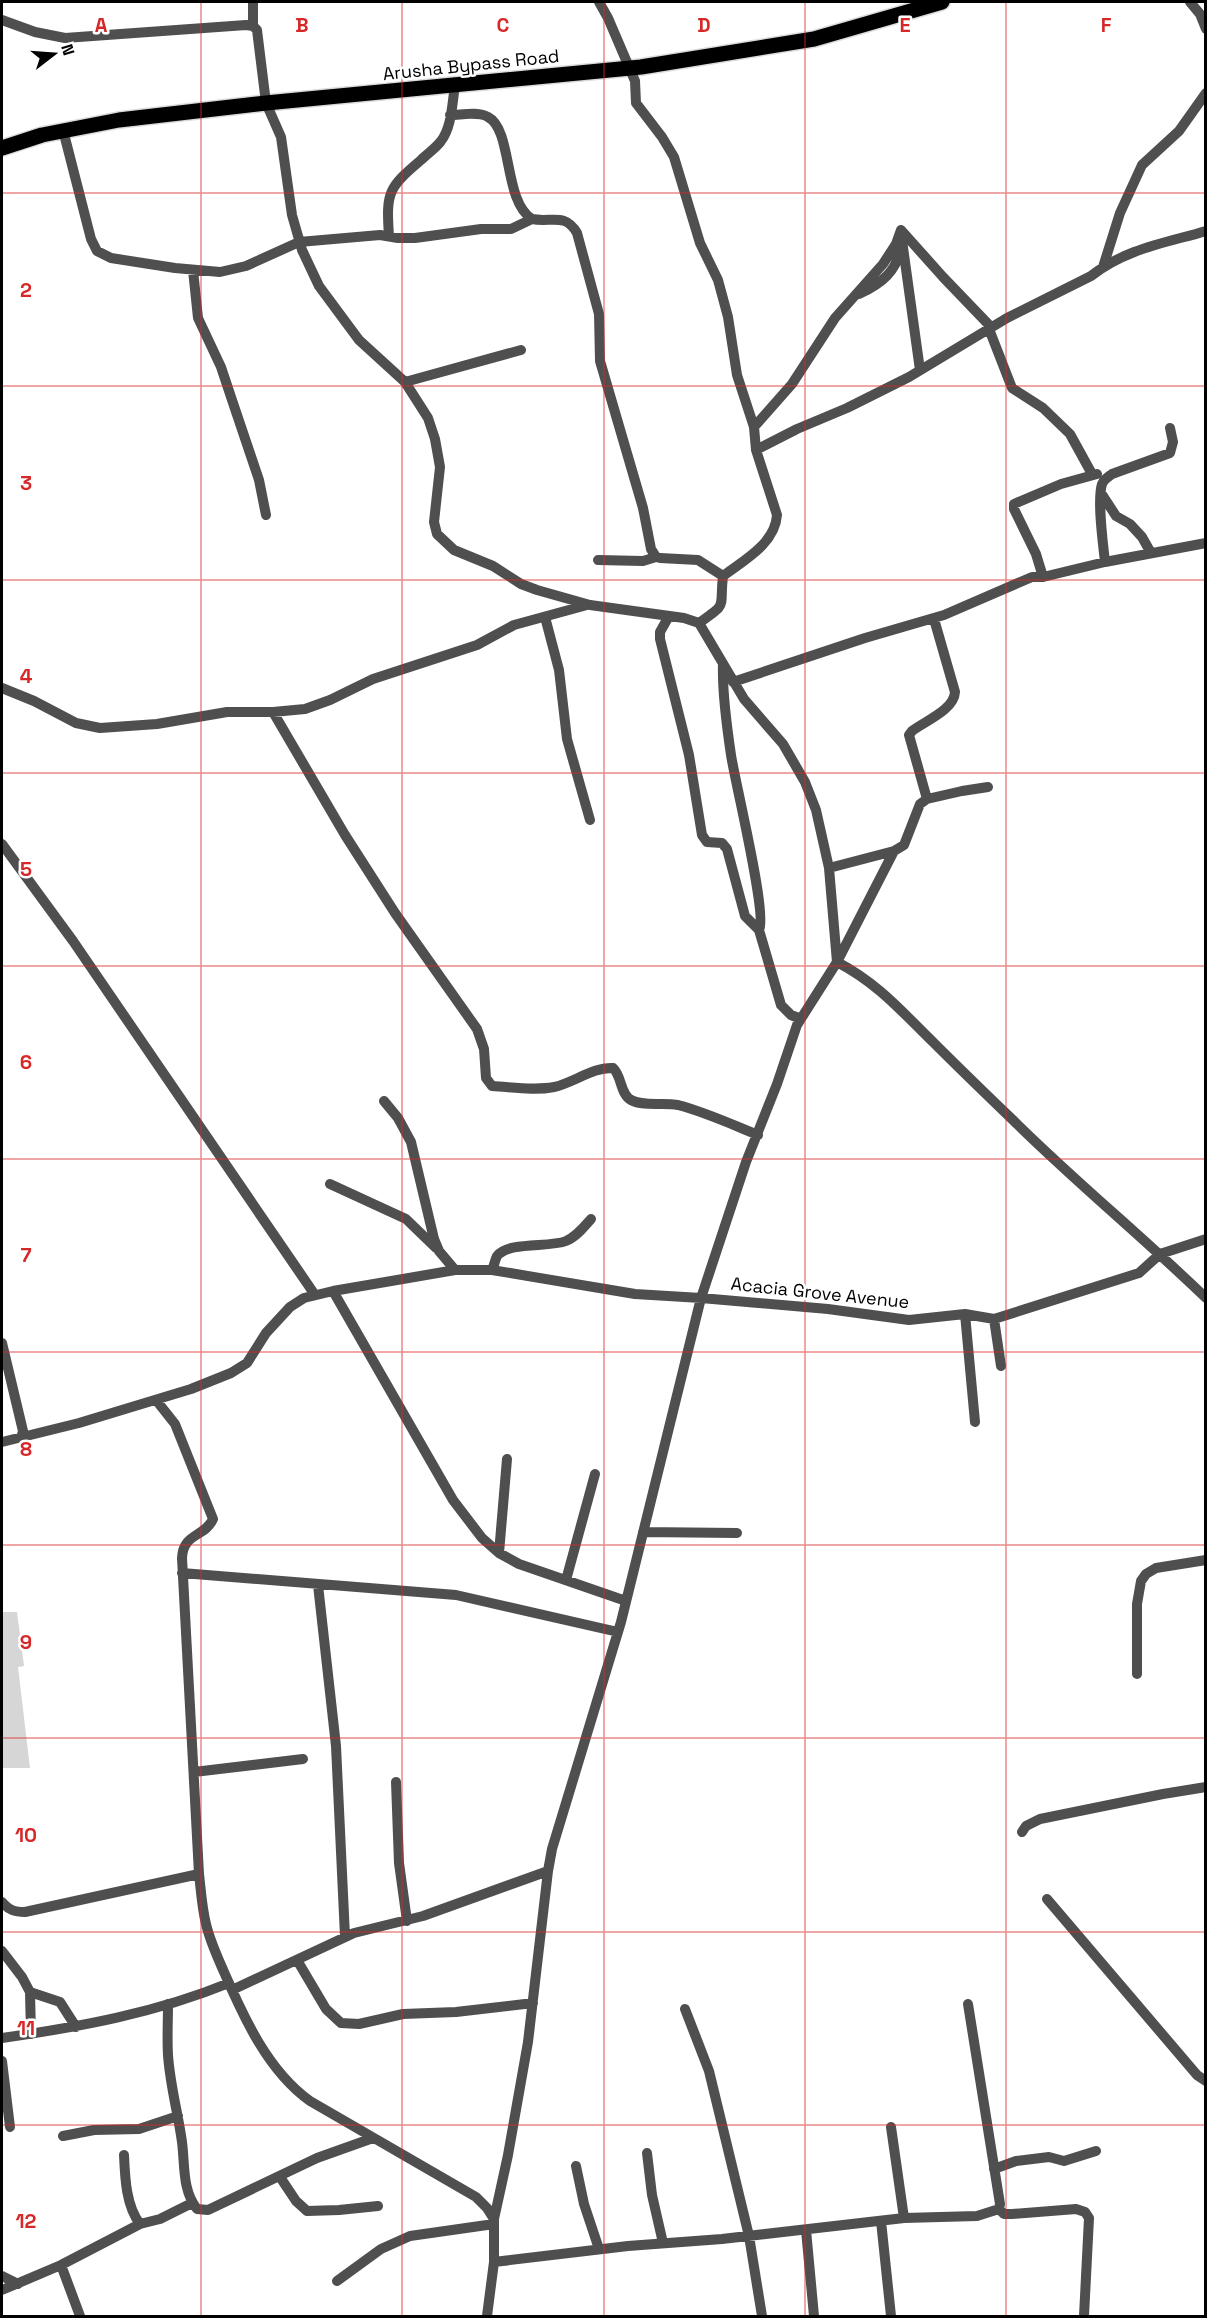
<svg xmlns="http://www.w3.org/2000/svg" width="1207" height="2318" viewBox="0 0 1207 2318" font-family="'Space Grotesk',sans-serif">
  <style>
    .green { fill: #d6d6d6 }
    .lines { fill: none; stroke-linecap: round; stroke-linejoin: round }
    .primary-casing { stroke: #dbdbdb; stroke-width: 18 }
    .minor { stroke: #4f4f4f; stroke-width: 10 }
    .primary { stroke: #000; stroke-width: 15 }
    .grid { fill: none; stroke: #d62828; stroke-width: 1.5; stroke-opacity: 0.55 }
    .labels { text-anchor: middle; stroke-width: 5; stroke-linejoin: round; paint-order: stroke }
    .street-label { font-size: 18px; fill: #000; stroke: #fff }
    .grid-label { font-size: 20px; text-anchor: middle; font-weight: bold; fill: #d62828; stroke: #fff; stroke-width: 5; stroke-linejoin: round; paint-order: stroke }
  </style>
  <rect width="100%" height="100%" fill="#fff"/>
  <path class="green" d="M2,1612H17L24,1666L18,1667L30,1768H2Z"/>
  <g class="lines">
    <g class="primary-casing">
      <path id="primary" d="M2,148L42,135L119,120L266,103L641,67L814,39L942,2"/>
    </g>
    <path class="minor" d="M599,2L608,18L635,81L636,103L662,137L674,157L700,243L718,280L728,317L737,375L754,427L756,450L777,515C775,544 744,560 723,576C719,609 729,602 699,623
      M1190,2L1200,14L1206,29
      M2,20L35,32L65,38L246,25L253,26L257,30L266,103L281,137L292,215L302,250L319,286L359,340L405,382L428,418L435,439L440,467L434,522L437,534L454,550L493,566L521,584L537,590L590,605L684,618L699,623L744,699L783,744L805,782L816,810L829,868L837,962L797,1025L777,1084L746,1162L701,1298L621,1622L552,1849L548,1871L528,2042L508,2155L494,2219V2262L487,2316
      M253,26V2
      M450,115C461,115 478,111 488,117C513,130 503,201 532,219C551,223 565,212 577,233L599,314L600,361L643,508L651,549L656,557L660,558L698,560L723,576
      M63,130L91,239L97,251L111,258L175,268L220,272L246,266L299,242L380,235L398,238H415L481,229H511L532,219
      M901,230L943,277L991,327
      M901,233L920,370
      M389,236C386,192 388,188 421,160C427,154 436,148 441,141C452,127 452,103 455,86
      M1103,267L1120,213L1142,165L1179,131L1206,93
      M193,270L198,318L221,367L232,400L259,480L266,515
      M859,294C881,284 898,271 901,245
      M989,329L1012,388L1043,408L1070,434L1092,474
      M405,382L521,350
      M754,427L792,384L835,318L883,264L896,244L901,230
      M756,450L797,429L847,408L909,377L1007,318L1091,276C1125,249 1165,243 1206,231
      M1101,493L1116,516L1130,524L1142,537L1151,553
      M598,560L643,561L656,557
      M1105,562C1103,543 1097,501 1102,484C1104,479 1108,477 1112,474L1170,453L1173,442L1170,428
      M1043,577L1036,554L1014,509V504L1061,484L1097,474
      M669,616L660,632V639L689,755L702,835L707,842L722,843L727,849L745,916L759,930L781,1005L791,1015L801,1019
      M545,617L559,670L567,739L590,820
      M723,664C722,691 727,728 731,755C735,782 768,916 759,930
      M733,682L865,638L944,615L1032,577H1043L1105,562L1206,543
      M2,688L34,701L76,723L100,728L157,724L227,712H273L305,709L330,700L373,679L477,645L514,625L587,605
      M273,712L345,835L395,913L477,1029L484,1049L486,1078L492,1086C512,1087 534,1091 554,1087C573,1083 593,1067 613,1068C622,1076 620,1094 631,1100C644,1107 663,1102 678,1105C705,1112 731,1124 758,1135
      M927,799L909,735L912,731C925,721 954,710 955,692L934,619
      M2,844L73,941L315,1295
      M894,851L837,962C879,984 902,1012 935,1044C962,1071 989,1097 1017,1124C1078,1184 1144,1238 1206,1298
      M829,868L894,851L904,845L920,804L927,799L962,791L988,787
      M384,1101L398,1118L411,1142L434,1239L439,1251L455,1270
      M330,1184L406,1219L436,1248
      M492,1270C494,1266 495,1260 497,1256C509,1241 549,1248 566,1241C576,1237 584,1227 591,1219
      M333,1291L453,1500L482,1538L499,1553L519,1564L626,1601
      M965,1314L975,1422
      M994,1319L1001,1366
      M2,1343L23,1431L21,1438
      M156,1400L175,1424L213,1519C205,1537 183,1533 182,1558L199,1874C201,1891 202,1908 206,1924C210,1941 217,1956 224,1972C244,2018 268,2071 310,2101L476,2197L487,2208L494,2219
      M2,1442L79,1423L191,1389L231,1373L247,1363L266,1333L290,1307L304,1298L333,1291L455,1270H492L635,1294L701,1298L828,1309L909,1320L965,1314L994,1319L1139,1273L1160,1254L1206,1239
      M643,1532L737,1533
      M499,1553L507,1459
      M182,1573L456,1595L618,1632
      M566,1580L595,1474
      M318,1585L336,1746L345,1936
      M1137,1674V1604L1141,1581L1146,1574L1156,1568L1206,1560
      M194,1772L303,1759
      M396,1782L399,1863L407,1921
      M1022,1832L1026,1826L1040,1819L1163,1794L1206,1787
      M1047,1899L1197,2075L1206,2081
      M2,1902C9,1910 14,1912 25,1912L199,1874
      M2,1951L22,1977L30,1992L60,2002L76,2027
      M297,1960L326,2009L341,2023L359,2024L403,2014L456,2012L533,2003
      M232,1990L354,1933L423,1916L548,1871
      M30,1992L31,2034
      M168,2004C168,2021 167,2038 168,2055C170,2085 178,2113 182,2142C185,2165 182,2190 197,2209L208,2210L317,2158L373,2138
      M685,2009L709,2071L749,2236L762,2316
      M2,2038C79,2027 156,2013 229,1983
      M2,2061L10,2127
      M891,2127L904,2218
      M63,2136L94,2130L139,2129L178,2116
      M647,2153L652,2195L663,2243
      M124,2155C125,2178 126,2206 140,2224L160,2219L192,2203
      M576,2166L584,2204L599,2249
      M994,2169L1016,2161L1049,2157L1064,2161L1096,2151
      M280,2177L296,2201L307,2211L339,2210L378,2206
      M999,2209L1004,2214H1012L1076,2209L1085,2212L1089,2218L1084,2316
      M881,2221L891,2316
      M806,2230L814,2316
      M494,2262L628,2246L722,2239L904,2218L977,2216L999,2209L1000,2204L968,2004
      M61,2265L80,2316
      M2,2276L18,2284
      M337,2281L381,2249L410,2236L494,2224
      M2,2290L61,2265L140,2224"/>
    <use href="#primary" class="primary"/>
  </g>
  <path class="grid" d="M201,2V2316M402,2V2316M604,2V2316M805,2V2316M1006,2V2316M2,193H1206M2,386H1206M2,580H1206M2,773H1206M2,966H1206M2,1159H1206M2,1352H1206M2,1545H1206M2,1738H1206M2,1932H1206M2,2125H1206"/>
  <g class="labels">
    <g class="street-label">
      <text transform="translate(471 65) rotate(-6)" y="6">Arusha Bypass Road</text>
      <text transform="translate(820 1293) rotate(6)" y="6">Acacia Grove Avenue</text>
    </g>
  </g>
  <g class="grid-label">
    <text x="101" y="32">A</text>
    <text x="302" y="32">B</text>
    <text x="503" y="32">C</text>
    <text x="704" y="32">D</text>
    <text x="905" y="32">E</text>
    <text x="1106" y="32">F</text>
    <text x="26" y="297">2</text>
    <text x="26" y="490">3</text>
    <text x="26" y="683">4</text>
    <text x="26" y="876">5</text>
    <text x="26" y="1069">6</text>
    <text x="26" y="1262">7</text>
    <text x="26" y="1456">8</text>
    <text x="26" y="1649">9</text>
    <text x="26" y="1842">10</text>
    <text x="26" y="2035">11</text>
    <text x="26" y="2228">12</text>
  </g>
  <rect width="1207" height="2318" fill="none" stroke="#000000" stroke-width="6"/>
  <g transform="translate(54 54) rotate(73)" stroke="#ffffff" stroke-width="4.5" paint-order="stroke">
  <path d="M0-4.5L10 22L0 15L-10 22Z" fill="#000000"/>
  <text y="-9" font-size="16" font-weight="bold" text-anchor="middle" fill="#000000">N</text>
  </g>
</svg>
